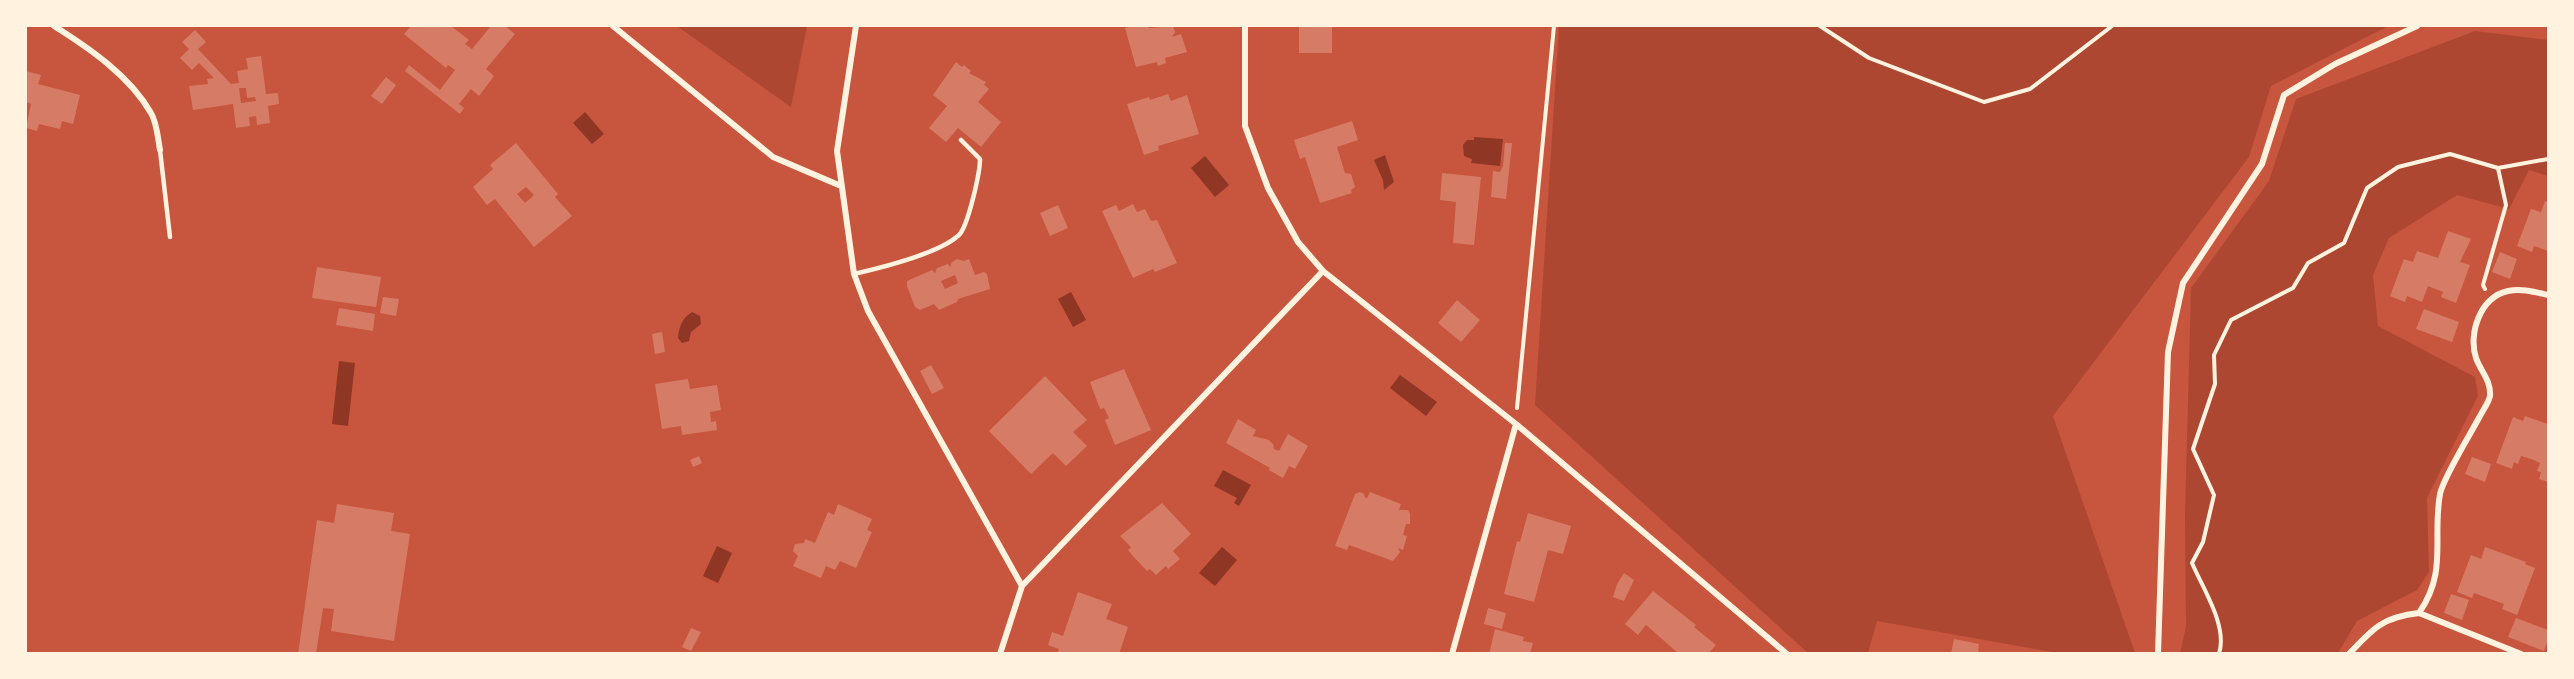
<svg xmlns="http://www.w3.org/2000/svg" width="2574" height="679" viewBox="0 0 2574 679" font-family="'Fira Sans Condensed',sans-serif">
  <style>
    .green { fill: #ae4732 }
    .water { fill: #8f3625 }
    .building { fill: #d67c66; fill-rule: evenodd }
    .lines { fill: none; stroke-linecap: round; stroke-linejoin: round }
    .path { stroke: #fff3e0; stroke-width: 4 }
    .service { stroke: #fff3e0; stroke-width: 4.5 }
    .minor { stroke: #fff3e0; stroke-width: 6 }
  </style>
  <rect width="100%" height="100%" fill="#c8553d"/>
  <path class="green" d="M677,26H807L791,107Z
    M1559,26H2388L2271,86L2249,157L2053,416L2135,653H2058L1877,621L1868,653H1808L1535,405Z
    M2475,31L2548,40V176L2529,170L2509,209L2457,195L2389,238L2373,275L2378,326L2475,377L2478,396L2427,498L2429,572L2417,590L2357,621L2338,653L2180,654L2186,626L2185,515L2191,288L2269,181L2296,99Z"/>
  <path class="water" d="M585,112L604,134L592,144L573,123Z
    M1474,137L1503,139L1500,166L1471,163L1472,159L1464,156L1463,145L1467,140H1474Z
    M1385,155L1394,182L1384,190L1383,180L1374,160Z
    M1205,156L1229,185L1215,197L1191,168Z
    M1071,292L1086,320L1073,327L1058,299Z
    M692,312L700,316L701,324L691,332L689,341L682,343L678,338C679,327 682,318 692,312Z
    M339,361L355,363L348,426L332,424Z
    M1400,375L1437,402L1426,416L1390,388Z
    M1223,470L1251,485L1239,506L1234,503L1237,498L1214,486Z
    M717,546L732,553L718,583L703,576Z
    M1222,547L1237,560L1215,586L1199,573Z"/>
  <path class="building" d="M411,26H451L469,40L465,44L472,49L491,26H505L515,34L486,69L494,76L479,96L471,89L459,104L464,108L460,114L405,71L409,65L440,90L455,70L448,65L446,68L404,34Z
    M1133,26H1148L1149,28L1173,26L1175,32L1172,37L1181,34L1187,52L1165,58L1166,63L1158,66L1157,62L1136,67L1125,28Z
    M1299,26H1332V53H1299Z
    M195,30L206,42L198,49L231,84L239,83L237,71L248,69L246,58L261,56L266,94L278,93L279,104L268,106L270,123L257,125L256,116L249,117L250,126L236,128L233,104L193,110L189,86L208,84L207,79L214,78L199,63L192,70L180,58L189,49L182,42ZM239,88H246L247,98L255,97L256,101L241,103Z
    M956,62L962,67L964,65L971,71L969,73L986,82L984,85L989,89L978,102L1001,122L981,147L958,128L946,142L929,128L947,106L933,95Z
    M26,71L41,75L38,84L80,95L73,124L62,121L60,129L39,124L37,131L26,128L31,104L26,102Z
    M386,77L396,85L382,104L371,96Z
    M1168,94L1171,101L1187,95L1199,134L1158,146L1159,150L1144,155L1127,104L1149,97L1150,100Z
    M1352,121L1358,140L1337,147L1345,173L1351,174L1355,187L1351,190L1352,193L1320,203L1305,157L1300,159L1294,140Z
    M516,143L558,194L555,197L572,216L534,247L495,199L487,205L473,187L493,169L490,165ZM526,187L534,195L525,203L517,194Z
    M1505,143H1512L1506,199L1491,197L1493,171L1500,172L1503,166Z
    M1442,173L1481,177L1474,245L1453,243L1456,202L1440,200Z
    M2545,201L2548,202V251L2534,246L2532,252L2517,246L2531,209L2541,212Z
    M1133,204L1137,212L1145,209L1151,221L1157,220L1177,263L1155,272L1153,269L1133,278L1102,211L1116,205L1119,211Z
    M1058,205L1068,228L1050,236L1040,213Z
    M2448,231L2471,239L2460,262L2470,265L2456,303L2441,297L2443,292L2428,286L2422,302L2407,296L2405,302L2390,296L2404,259L2413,262L2417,251L2438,258Z
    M2500,252L2517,259L2510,279L2492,272Z
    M957,259L964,261L969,259L975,275L984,272L987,274L990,289L958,299L957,302L939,310L934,304L920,310L915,307L907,286V281L932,270L935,273L937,268L948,264L950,267L952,262ZM955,275L958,283L945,289L941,281Z
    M317,267L381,277L376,307L312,298Z
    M383,297L399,299L396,316L380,313Z
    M1457,300L1480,320L1461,342L1438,323Z
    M339,308L375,314L373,331L336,325Z
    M2424,309L2459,322L2452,342L2416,329Z
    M662,332L665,352L655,354L652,334Z
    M931,365L944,388L932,394L920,371Z
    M1124,369L1151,430L1115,445L1105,420L1109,418L1104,408L1100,409L1090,382Z
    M1045,376L1087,420L1073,432L1087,446L1066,466L1053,453L1031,474L989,431Z
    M688,379L690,389L717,385L721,410L710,412L711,422L716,421L717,430L682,435L681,426L662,429L655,384Z
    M2525,416L2548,424V482L2539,479L2541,472L2537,471L2540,463L2531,459L2521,456L2518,464L2514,462L2512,469L2496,463L2513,417L2523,421Z
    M1238,419L1256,430L1253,436L1269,440L1273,444L1274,449L1279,451L1288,434L1308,446L1295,469L1289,466L1283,478L1269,470L1270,468L1226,443Z
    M699,456L702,463L693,467L690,460Z
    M2472,457L2491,464L2485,482L2465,474Z
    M1360,492L1364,494L1365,498H1367L1370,492L1401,504L1399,510H1408L1410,514V524H1406L1403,535L1407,536L1403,550L1398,548L1400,552L1393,561L1349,545L1347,550L1335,546L1355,494Z
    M1162,503L1191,534L1173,551L1180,559L1168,569L1166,566L1156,575L1150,569L1147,571L1132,555L1128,550L1131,547L1120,536Z
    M337,504L394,513L391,531L410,534L394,641L331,631L334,609L323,608L316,654H298L317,520L334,523Z
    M838,504L872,519L867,530L872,532L856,568L840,561L835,570L826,566L821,578L793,566L798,556L793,551L795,544L804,543L805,539L815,543L828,512L834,515Z
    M1528,513L1571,526L1563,554L1548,550L1534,602L1504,594L1517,541L1520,542Z
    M2485,547L2526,562L2525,564L2535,568L2517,615L2502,609L2504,604L2474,593L2472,598L2457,592L2471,555L2481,559Z
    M1624,573L1634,580L1624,601L1613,597L1617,584Z
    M1653,591L1696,625L1694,627L1716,645L1708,654H1679L1646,625L1638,635L1625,624Z
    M1078,592L1112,604L1106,619L1128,627L1119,654H1057L1059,649L1048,645L1052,632L1063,636Z
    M2451,594L2469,600L2462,620L2444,613Z
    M1488,608L1506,613L1502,629L1484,624Z
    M2516,618L2548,630V639L2544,651L2508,637Z
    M691,628L701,632L691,651L682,647Z
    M1495,629L1524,637L1523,641L1533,643L1530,654H1489Z
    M1954,639L1979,644L1978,654H1951Z"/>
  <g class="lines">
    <path class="path" d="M1820,26L1869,58L1984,102L2030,89L2112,26
      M2485,289L2483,285L2506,205L2498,168
      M1517,408L1554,26
      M2219,654C2228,626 2203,589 2192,563L2203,542L2214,495L2193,449L2215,384L2214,355L2231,320L2293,288L2308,263L2344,243L2367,188L2398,167L2450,154L2498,168L2548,159"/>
    <path class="service" d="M160,150L170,237
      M854,274C880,268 940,253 959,235C968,226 980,173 980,159L961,140"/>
    <path class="minor" d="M54,26C89,48 130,76 151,113C157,123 158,139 160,150
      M613,26L773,157L841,186
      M856,26L837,151L854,274L868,311L1022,586
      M1245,26V126L1268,188L1298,242L1323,271L1516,424L1787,654
      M2419,613L2521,654
      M1000,654L1022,586L1323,271
      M1452,654L1516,424
      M2158,654L2168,352L2183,283L2262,164L2284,95L2335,64L2417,26
      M2349,654C2373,628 2383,617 2419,613C2448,571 2432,539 2440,494C2443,478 2471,433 2480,416C2483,410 2489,402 2490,396C2491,380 2481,372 2476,358C2468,334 2480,297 2508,291C2521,288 2535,292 2548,295"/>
  </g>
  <rect width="2574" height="679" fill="none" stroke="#fff3e0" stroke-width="54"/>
</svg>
